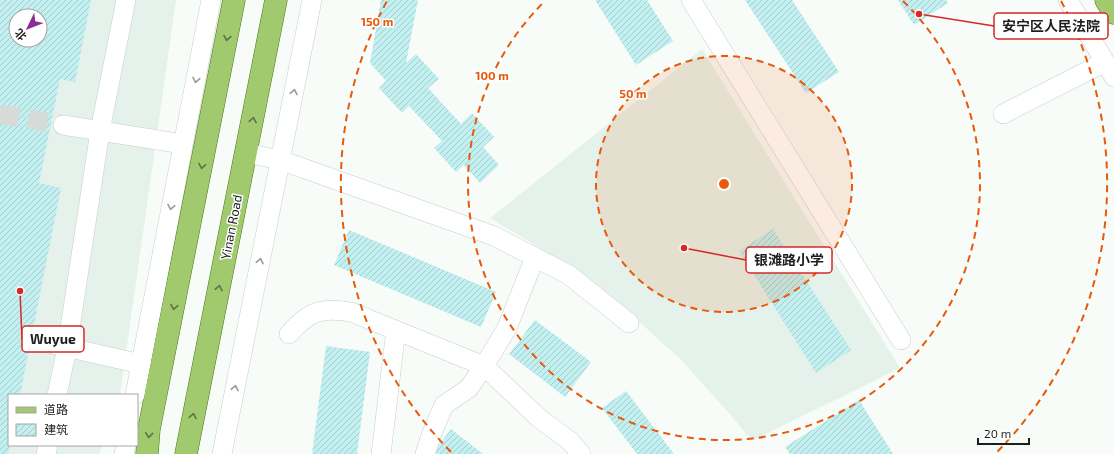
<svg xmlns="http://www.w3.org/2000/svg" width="1114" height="454" viewBox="0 0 1114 454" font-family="'Exo 2','Noto Sans SC',sans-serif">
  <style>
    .built { fill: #e4f2eb; fill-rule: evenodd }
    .building { fill: url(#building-hatch); fill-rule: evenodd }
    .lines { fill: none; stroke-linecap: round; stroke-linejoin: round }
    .minor-tunnel { stroke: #d6dbd8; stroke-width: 19; stroke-dasharray: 19 10; stroke-linecap: butt }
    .minor-casing { stroke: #c8cdcb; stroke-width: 20 }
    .major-casing { stroke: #4a7714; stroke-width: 23 }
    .minor { stroke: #fff; stroke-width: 19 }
    .major { stroke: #a1ca6f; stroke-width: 22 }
    .oneway { stroke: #5f7446 }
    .oneway2 { stroke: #999a9a }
    .ring { fill: none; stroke: #e8590c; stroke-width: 2; stroke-dasharray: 7 5 }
    .labels { text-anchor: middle; stroke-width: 3; stroke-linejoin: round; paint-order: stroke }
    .street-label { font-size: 13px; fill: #1d1f1e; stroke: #fff }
    .centre { fill: #e8590c; stroke: #fff; stroke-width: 2 }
    .ring-label { font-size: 12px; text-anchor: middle; font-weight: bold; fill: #e8590c; stroke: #fff; stroke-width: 3; stroke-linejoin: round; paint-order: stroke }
    .leader { fill: none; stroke: #d62828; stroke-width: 1.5 }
    .callout-dot { fill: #d62828; stroke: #fff; stroke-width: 1.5 }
    .callout { fill: #fff; stroke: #d62828; stroke-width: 1.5 }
    .callout-label { font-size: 14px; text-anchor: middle; font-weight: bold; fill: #1d1f1e }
  </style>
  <defs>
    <pattern id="building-hatch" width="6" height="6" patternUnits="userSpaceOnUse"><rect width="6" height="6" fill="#c2efef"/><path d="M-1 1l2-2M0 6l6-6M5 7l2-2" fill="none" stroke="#a6cccc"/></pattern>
  </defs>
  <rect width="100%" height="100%" fill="#f7fcf9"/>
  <path class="built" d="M0,0H176L120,395H9V445H103L99,454H0ZM16,16H40V40H16Z
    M702,49L900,368L752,441L729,413L681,360L622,306L558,259L490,218Z"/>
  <path class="building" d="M0,0H91L75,82L60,79L39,183L61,188L20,395H9V445H10L8,454H0ZM16,16H40V40H16Z
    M381,0H418L406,63L416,54L439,79L428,88L461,124L472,113L494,137L483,147L499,165L480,183L464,165L456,172L434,148L442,141L409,106L402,113L379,88L386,81L370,63Z
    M595,0H647L673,41L636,65Z
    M745,0H792L839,72L806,93Z
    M898,0H946L948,3L914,25Z
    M773,229L851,350L816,373L739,251Z
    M349,230L496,292L481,327L334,265Z
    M535,320L591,362L565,397L509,354Z
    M326,346L370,352L357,454H312Z
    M626,391L674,454H637L602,408Z
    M859,400L893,454H790L785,447Z
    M451,429L483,454H432Z"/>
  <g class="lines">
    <path class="minor-tunnel" d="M0,114L63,125"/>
    <g class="minor-casing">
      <path id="minor" d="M691,0L901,340
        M1068,0L1114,77
        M1003,114L1105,62
        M63,125L183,144
        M246,153L280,160L494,236L569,275L629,323
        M289,334C309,311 321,307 351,312L484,366L540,419L570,441L581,454
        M44,342L141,364
        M57,395L67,348L100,131L126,0
        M135,395L211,0
        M46,454L48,445
        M124,454L126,445
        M222,454L312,0
        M381,454L396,330
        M425,454L432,433L444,405L469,388L484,366L507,328L535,257"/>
    </g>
    <g class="major-casing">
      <path id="major" d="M1106,0L1114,13
        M147,454L149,429L234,0
        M186,454L276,0"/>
    </g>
    <use href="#minor" class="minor"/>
    <use href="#major" class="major"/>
  </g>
  <defs><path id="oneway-chevron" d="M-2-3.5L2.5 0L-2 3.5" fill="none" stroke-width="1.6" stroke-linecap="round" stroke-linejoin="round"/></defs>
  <g class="oneway">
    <use href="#oneway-chevron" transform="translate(227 38) rotate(100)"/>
    <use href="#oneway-chevron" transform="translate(253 120) rotate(-79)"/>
    <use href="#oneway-chevron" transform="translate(202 166) rotate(101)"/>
    <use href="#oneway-chevron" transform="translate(219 288) rotate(-79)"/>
    <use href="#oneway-chevron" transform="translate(174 307) rotate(101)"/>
    <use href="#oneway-chevron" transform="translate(193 416) rotate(-79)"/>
    <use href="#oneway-chevron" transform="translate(149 435) rotate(96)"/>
  </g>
  <g class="oneway2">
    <use href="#oneway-chevron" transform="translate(196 80) rotate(101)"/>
    <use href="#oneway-chevron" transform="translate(294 92) rotate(-79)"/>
    <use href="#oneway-chevron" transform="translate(171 207) rotate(101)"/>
    <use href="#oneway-chevron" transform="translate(260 261) rotate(-79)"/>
    <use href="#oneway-chevron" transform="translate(235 388) rotate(-79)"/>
  </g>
  <circle cx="724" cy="184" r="128" fill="#e8590c" fill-opacity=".12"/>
  <g class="ring">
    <circle cx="724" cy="184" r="128"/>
    <path d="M903 1A256 256 0 1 1 545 1"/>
    <path d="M451 452A383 383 0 0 1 387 1M1061 1A383 383 0 0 1 997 452"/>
  </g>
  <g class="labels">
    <g class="street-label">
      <text transform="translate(231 227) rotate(-79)" y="5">Yinan Road</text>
    </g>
  </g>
  <circle cx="724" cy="184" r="6" class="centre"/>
  <g class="ring-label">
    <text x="377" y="26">150 m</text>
    <text x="492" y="80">100 m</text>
    <text x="633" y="98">50 m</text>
  </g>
  <path class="leader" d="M919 14L994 26M684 248L746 260M20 291L22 339"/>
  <g class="callout-dot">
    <circle cx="919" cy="14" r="4"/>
    <circle cx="684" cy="248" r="4"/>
    <circle cx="20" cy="291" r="4"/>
  </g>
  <g class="callout">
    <rect x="994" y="13" width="114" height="26" rx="4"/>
    <rect x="746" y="247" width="86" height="26" rx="4"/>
    <rect x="22" y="326" width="62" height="26" rx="4"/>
  </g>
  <g class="callout-label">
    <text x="1051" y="31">安宁区人民法院</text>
    <text x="789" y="265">银滩路小学</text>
    <text x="53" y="344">Wuyue</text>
  </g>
  <rect x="8" y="394" width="130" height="52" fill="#ffffff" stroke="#a5a5a5"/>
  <rect x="16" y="407" width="20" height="6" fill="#a1ca6f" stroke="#a5a5a5"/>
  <text x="44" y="414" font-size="12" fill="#1d1f1e">道路</text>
  <rect x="16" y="424" width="20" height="12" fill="url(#building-hatch)" stroke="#a5a5a5"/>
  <text x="44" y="434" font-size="12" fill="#1d1f1e">建筑</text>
  <g transform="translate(28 28) rotate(227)"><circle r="19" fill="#ffffff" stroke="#a5a5a5"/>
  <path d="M0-3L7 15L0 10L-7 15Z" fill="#8c2c96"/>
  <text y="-6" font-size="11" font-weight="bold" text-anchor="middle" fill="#1d1f1e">北</text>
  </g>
  <path d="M978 438v6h51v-6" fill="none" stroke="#1d1f1e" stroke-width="2"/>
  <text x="984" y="438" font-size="12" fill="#1d1f1e" stroke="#ffffff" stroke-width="3" paint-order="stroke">20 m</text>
</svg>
